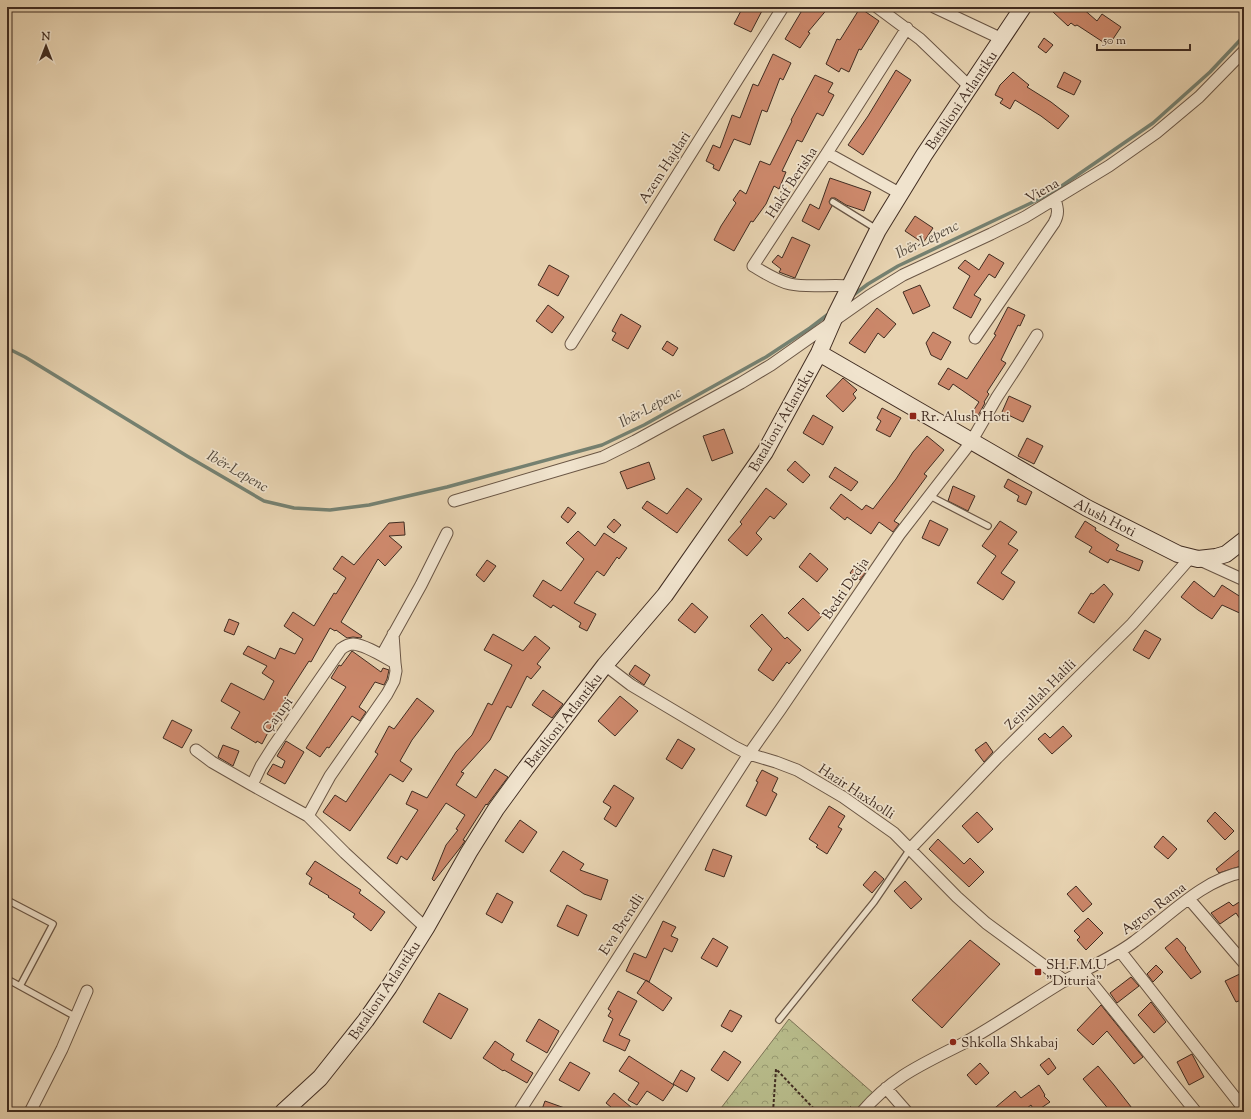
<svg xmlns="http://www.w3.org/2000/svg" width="1251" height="1119" viewBox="0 0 1251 1119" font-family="'Sorts Mill Goudy',serif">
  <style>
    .forest { fill: url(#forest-crowns); stroke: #7c7456 }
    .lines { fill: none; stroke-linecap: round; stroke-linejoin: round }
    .stream { stroke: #758171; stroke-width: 3.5 }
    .building { fill: #cc886b; stroke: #402c21 }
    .lane-casing { stroke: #6a5645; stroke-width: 8 }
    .street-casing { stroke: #6a5645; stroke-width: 13 }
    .secondary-casing { stroke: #402c21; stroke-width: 18 }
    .path { stroke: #402c21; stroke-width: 2; stroke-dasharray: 3 2; stroke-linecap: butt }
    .lane { stroke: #f0e3cd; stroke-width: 5.5 }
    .street { stroke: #f0e3cd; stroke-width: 11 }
    .secondary { stroke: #f0e3cd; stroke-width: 16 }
    .poi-dot { fill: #8f2418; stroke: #f0e3cd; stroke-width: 1.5 }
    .labels { text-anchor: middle; stroke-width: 3.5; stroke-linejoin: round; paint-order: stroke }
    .street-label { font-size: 14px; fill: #402c21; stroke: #f0e3cd }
    .poi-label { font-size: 14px; fill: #402c21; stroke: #f0e3cd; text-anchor: start }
    .water-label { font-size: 15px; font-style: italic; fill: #52483c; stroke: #f0e3cd }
  </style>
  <defs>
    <pattern id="forest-crowns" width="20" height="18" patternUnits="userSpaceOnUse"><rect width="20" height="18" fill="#b8bc8b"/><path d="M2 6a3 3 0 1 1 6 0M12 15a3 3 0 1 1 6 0" fill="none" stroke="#979971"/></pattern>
  </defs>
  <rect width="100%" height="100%" fill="#e8d4b2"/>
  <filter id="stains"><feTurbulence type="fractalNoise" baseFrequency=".005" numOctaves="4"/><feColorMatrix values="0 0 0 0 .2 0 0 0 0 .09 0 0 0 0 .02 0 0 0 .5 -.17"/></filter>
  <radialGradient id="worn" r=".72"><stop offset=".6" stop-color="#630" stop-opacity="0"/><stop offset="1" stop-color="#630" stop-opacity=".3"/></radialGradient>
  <path class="forest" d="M789,1019L873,1093L857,1112H718Z"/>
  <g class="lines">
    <path class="stream" d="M852,296L868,284L898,266L1050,194L1153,123L1210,72L1244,36
      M7,348L25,357L187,456L264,501L294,508L330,510L369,505L447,487L602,445L644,425L766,357L810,328L831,312"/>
  </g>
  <path class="building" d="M743,7H764L751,32L734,24Z
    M804,7H829L808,32L810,33L800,48L785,39Z
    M1057,7H1081L1097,21L1102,14L1121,27L1111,42L1105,38L1103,42L1077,25L1075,26L1071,23L1068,26L1053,12Z
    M860,8L879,21L861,50L859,49L849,72L841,68L839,72L826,64L837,39L840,40Z
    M1044,38L1053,45L1046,53L1038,47Z
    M773,54L791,63L783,80L780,78L767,112L762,110L750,145L734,139L719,171L713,168L714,165L706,161L713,145L720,148L732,115L740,118L753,84L758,86Z
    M896,70L911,80L863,155L848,145L868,116Z
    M1013,72L1029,85L1027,87L1051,102L1069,116L1058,129L1041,116L1015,100L1010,109L1000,103L1003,99L995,95L1000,85Z
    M1064,72L1081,81L1074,95L1057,87Z
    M815,75L833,83L828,92L834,95L823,116L817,113L802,142L797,140L782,171L786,172L779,189L774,186L766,204L753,222L751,221L734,251L714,240L721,226L736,203L733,200L740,190L746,194L760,161L770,165L792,121L791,120Z
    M830,178L871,192L864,211L846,205L835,198H831L829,202L832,206L819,230L802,221L810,204L819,209Z
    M915,216L933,228L923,243L905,231Z
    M792,237L810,245L795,278L779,272L781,269L772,262L778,255L782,258Z
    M989,254L1004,263L995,278L989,274L974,295L981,299L971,318L953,308L970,276L958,268L965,260L979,270Z
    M549,265L569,276L558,296L538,285Z
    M920,285L930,306L913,314L903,292Z
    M548,305L564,317L552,333L536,321Z
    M1008,307L1025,315L1020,326L1018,325L1001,360L1006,363L987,392L989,394L984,402L985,403L975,421L969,417L979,402L953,384L949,390L938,384L948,368L967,379L996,335L994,334Z
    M877,308L896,324L884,338L878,333L865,353L849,343Z
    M621,314L641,326L628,349L612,340L616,333L612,331Z
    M933,332L951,342L941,360L931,355L926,343Z
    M667,341L678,348L673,356L662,349Z
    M843,378L857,390L853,394L856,398L843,412L826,396Z
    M1009,396L1031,406L1023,422L1002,412Z
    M882,408L901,418L890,437L876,430L881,421L877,418Z
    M813,415L833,427L823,445L803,433Z
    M724,429L733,453L712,461L703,436Z
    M927,436L944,450L924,474L927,476L894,521L899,524L893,532L879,522L871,534L847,517L845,520L830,508L841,494L862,510L866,505L873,509L896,479L913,452Z
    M1027,438L1043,446L1034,464L1018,456Z
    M795,461L810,475L803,483L787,470Z
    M649,462L655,479L627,489L620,472Z
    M835,467L858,482L851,491L829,477Z
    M1008,479L1032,492L1026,505L1017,501L1019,496L1004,487Z
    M953,486L975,496L968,511L948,501Z
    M687,488L702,499L677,533L642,508L647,501L667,514Z
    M766,488L787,504L774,519L770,516L756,533L762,539L747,556L728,540L742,524L740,522Z
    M568,507L576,513L568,523L561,517Z
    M614,519L621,525L614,533L607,527Z
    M930,520L948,529L939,546L922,538Z
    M1000,521L1017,532L1008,544L1018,550L1001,573L1015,582L1003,600L977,583L996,556L982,546Z
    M1085,521L1096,528L1095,530L1119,545L1116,550L1143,561L1139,571L1110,559L1108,563L1089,552L1092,547L1075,537Z
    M404,522L405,535L389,536L402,547L385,566L378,559L341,622L362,636L361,638L353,637L347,638L336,630L335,631L330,628L311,662L309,661L289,692L262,744L257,741L256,743L231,728L240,712L221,701L231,683L264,700L274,681L262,673L267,666L243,654L248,646L275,659L280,648L295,654L303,639L284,626L293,612L314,626L334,593L336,594L346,578L333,569L342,556L354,565L389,523Z
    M578,531L595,546L604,533L627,548L619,559L617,557L604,576L597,571L574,603L596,614L587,631L579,627L581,623L553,605L551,608L533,596L543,580L561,591L584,559L566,543Z
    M810,553L828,569L817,582L799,567Z
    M487,560L496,566L484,582L476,575Z
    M856,565L866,572L860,580L850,573Z
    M1194,581L1214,597L1222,585L1244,599V615L1222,605L1212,619L1198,610L1181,597Z
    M1104,584L1113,594L1094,623L1078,613L1091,593L1093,594Z
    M803,598L822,616L808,631L788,613Z
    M692,603L708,617L695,633L678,620Z
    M762,614L785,639L787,637L801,650L789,664L787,662L773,681L758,670L772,649L750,626Z
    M229,619L239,623L234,635L224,631Z
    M1145,630L1161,639L1149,659L1133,650Z
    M493,634L523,651L535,636L550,648L537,664L541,667L531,679L527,676L511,708L507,706L490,740L461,772L464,773L456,785L476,798L495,769L508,777L487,805L486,804L463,840L465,841L460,848L434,881L432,879L446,845L458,830L456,829L465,815L446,803L407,860L401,856L397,864L387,858L418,810L406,804L412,791L427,798L456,752L472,735L488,703L492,705L512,665L484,650Z
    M352,651L381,672L383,668L389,670L387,679L384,685L375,682L359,707L366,712L360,721L352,716L329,748L327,747L320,757L306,748L346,687L331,678L339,665L341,666Z
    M635,665L650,675L644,685L629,674Z
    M543,690L563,704L552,718L532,705Z
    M620,696L638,711L615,736L598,721Z
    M417,698L434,711L412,740L400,761L412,769L403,782L390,774L350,831L323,812L335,795L346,802L378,754L375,752L389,726L394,729Z
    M172,720L192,730L182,748L163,738Z
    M1063,726L1072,736L1052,754L1038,739L1045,733L1050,738Z
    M678,739L695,749L682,769L666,759Z
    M286,741L304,752L285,784L267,774L273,764L282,768L285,761L277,756Z
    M986,742L993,752L984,762L975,750Z
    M223,745L239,751L233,766L218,757Z
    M762,770L778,778L772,791L777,794L766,816L746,806L758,782L756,781Z
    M614,785L634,798L616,827L604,819L611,807L603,802Z
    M829,806L845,816L838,827L842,829L827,854L816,847L818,845L809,839Z
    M977,812L993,829L978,843L962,826Z
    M1215,812L1234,831L1225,840L1207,821Z
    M520,820L537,832L523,853L505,841Z
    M1163,836L1177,849L1168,859L1154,847Z
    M938,839L964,864L970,858L984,872L969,887L929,849Z
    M1244,846V865L1219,873L1216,869Z
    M713,849L732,856L724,877L705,870Z
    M563,851L584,864L580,870L608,880L601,900L584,894L550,871Z
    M315,861L361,890L359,893L385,912L371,931L353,917L355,914L328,897L329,896L309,884L312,878L306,874Z
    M875,871L884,879L872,893L863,885Z
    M905,881L922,899L911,909L894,891Z
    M1076,886L1092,904L1083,912L1067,894Z
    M497,893L513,902L502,923L486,914Z
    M1244,899V925L1236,913L1220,924L1211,913L1229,902L1233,906Z
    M567,905L587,915L578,936L557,926Z
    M1088,918L1103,933L1086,950L1077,940L1080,937L1074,931Z
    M663,921L676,927L671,936L678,939L672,952L664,948L649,982L626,971L634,953L646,958Z
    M713,938L728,947L717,967L701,958Z
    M1177,938L1186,948L1185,949L1201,972L1191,979L1165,948Z
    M970,940L1000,964L942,1028L912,1000Z
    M1156,965L1163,972L1153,982L1147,974Z
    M1244,972V999L1236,1002L1225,981Z
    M1131,977L1139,986L1117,1003L1110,993Z
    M646,980L672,998L663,1011L637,993Z
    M618,991L637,1001L619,1035L630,1040L625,1051L603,1041L613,1019L608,1016L611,1011L608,1009Z
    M439,993L468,1009L451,1039L423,1022Z
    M1151,1002L1166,1022L1154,1033L1138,1015Z
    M1101,1005L1143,1057L1134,1064L1107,1031L1093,1045L1077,1030Z
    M730,1010L742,1016L732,1032L721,1026Z
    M539,1019L559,1031L547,1053L526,1041Z
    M495,1041L514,1054L511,1060L533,1073L527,1083L504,1070L503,1071L483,1058Z
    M724,1051L741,1062L728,1081L711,1070Z
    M1192,1054L1204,1077L1189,1085L1177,1062Z
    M629,1056L674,1085L663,1101L647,1091L637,1105L628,1100L639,1083L619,1071Z
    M1049,1058L1056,1068L1048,1075L1040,1065Z
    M570,1062L590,1073L579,1091L559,1080Z
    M980,1063L989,1073L976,1085L967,1075Z
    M1098,1066L1114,1085L1135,1112H1111L1083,1079Z
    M681,1070L695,1078L687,1092L673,1084Z
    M1039,1085L1045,1095L1044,1096L1050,1102L1035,1112L1031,1105L1022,1112H990L1015,1091L1021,1098Z
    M614,1093L637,1112H617L606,1103Z
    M545,1101L573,1111V1112H541Z"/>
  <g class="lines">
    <g class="lane-casing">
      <path id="lane" d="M833,202L878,230
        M930,496L988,526
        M7,900L53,924L20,986
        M7,979L76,1017
        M779,1020L874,902L910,849"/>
    </g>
    <g class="street-casing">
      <path id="street" d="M877,7L920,39L970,87
        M934,7L1002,39
        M827,153L901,194
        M850,286C831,284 808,288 790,284C777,281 765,273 753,266L827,153L907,28
        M975,338L1054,223C1059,214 1058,209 1055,199
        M571,344L783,7
        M454,501L603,457L635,441L741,383L771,365L869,296L903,275L991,234L1025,217L1109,166L1156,133L1199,97L1244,51
        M1200,560L1244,580
        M393,634L395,663
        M382,655L421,585L447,533
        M605,665L631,685L735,747L749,754L776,762L797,770L843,797L894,833L957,897L986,923L1065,981
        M196,750L212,762L252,785
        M308,816L330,776L387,694L394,681L396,671L395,663C384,657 366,645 353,644C349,644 345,646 341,649L273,747L261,766L252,785L308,816L345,853L426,928
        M910,849L997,758L1132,624L1190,558
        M1189,899L1244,963
        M1120,951L1244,1109
        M1083,972L1196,1112
        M886,1088L907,1112
        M30,1112L62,1049L87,991
        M519,1112L749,754L780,710L899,535L971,442L997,397L1018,365L1037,335
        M862,1112C893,1076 923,1064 964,1043C998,1024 1031,1001 1064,981C1088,968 1114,957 1135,941C1168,917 1203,879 1244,872"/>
    </g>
    <g class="secondary-casing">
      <path id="secondary" d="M819,353L1087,508L1178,554L1198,559L1216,557L1226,554L1244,540
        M283,1112L320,1078L366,1020L389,987L426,928L469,852L496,809L526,768L605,665L665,595L765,452L819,353L836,314L878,230L924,155L1023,7"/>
    </g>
    <path class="path" d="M773,1112L776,1069L817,1112
      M831,1112L851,1107"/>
    <use href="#lane" class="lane"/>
    <use href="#street" class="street"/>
    <use href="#secondary" class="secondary"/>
  </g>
  <g class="poi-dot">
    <rect x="909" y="412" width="8" height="8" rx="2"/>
    <rect x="1034" y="968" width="8" height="8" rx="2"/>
    <circle cx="953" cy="1042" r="4"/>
  </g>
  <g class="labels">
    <g class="street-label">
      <text transform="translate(961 100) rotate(-56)" y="5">Batalioni Atlantiku</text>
      <text transform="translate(664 167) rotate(-57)" y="5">Azem Hajdari</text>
      <text transform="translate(791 182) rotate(-57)" y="5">Hakif Berisha</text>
      <text transform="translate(1042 190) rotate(-30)" y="5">Viena</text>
      <text transform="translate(781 420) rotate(-60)" y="5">Batalioni Atlantiku</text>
      <text transform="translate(1105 517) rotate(27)" y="5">Alush Hoti</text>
      <text transform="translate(845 588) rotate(-56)" y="5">Bedri Dedja</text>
      <text transform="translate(1040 694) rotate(-45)" y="5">Zejnullah Halili</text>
      <text transform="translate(277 715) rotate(-54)" y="5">Çajupi</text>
      <text transform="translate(563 720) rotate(-52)" y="5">Batalioni Atlantiku</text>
      <text transform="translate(857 791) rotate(33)" y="5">Hazir Haxholli</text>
      <text transform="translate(1153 908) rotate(-37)" y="5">Agron Rama</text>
      <text transform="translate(621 924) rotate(-57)" y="5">Eva Brendli</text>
      <text transform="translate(384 990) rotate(-56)" y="5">Batalioni Atlantiku</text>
    </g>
    <g class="poi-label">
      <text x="921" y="421">Rr. Alush Hoti</text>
      <text x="1046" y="969">SH.F.M.U<tspan x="1046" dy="16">"Dituria"</tspan></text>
      <text x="961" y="1047">Shkolla Shkabaj</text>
    </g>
    <g class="water-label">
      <text transform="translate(927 239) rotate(-26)" y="5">Ibër-Lepenc</text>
      <text transform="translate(650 407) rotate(-28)" y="5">Ibër-Lepenc</text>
      <text transform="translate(238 471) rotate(30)" y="5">Ibër-Lepenc</text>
    </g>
  </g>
  <rect width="1251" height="1119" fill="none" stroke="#e8d4b2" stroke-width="24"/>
  <rect x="8" y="8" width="1235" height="1103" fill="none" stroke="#402c21" stroke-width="2"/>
  <rect x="12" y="12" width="1227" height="1095" fill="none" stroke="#402c21"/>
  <g transform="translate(46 46)" stroke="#f0e3cd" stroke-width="3" paint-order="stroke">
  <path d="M0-3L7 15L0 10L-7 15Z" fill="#402c21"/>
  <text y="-6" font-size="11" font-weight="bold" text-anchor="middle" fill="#402c21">N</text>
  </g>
  <path d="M1097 44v6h93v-6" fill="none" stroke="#402c21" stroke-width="2"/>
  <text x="1103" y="44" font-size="12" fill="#402c21" stroke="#f0e3cd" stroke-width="3" paint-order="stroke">50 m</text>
  <rect width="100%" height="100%" filter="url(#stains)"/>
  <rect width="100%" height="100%" fill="url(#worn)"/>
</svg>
